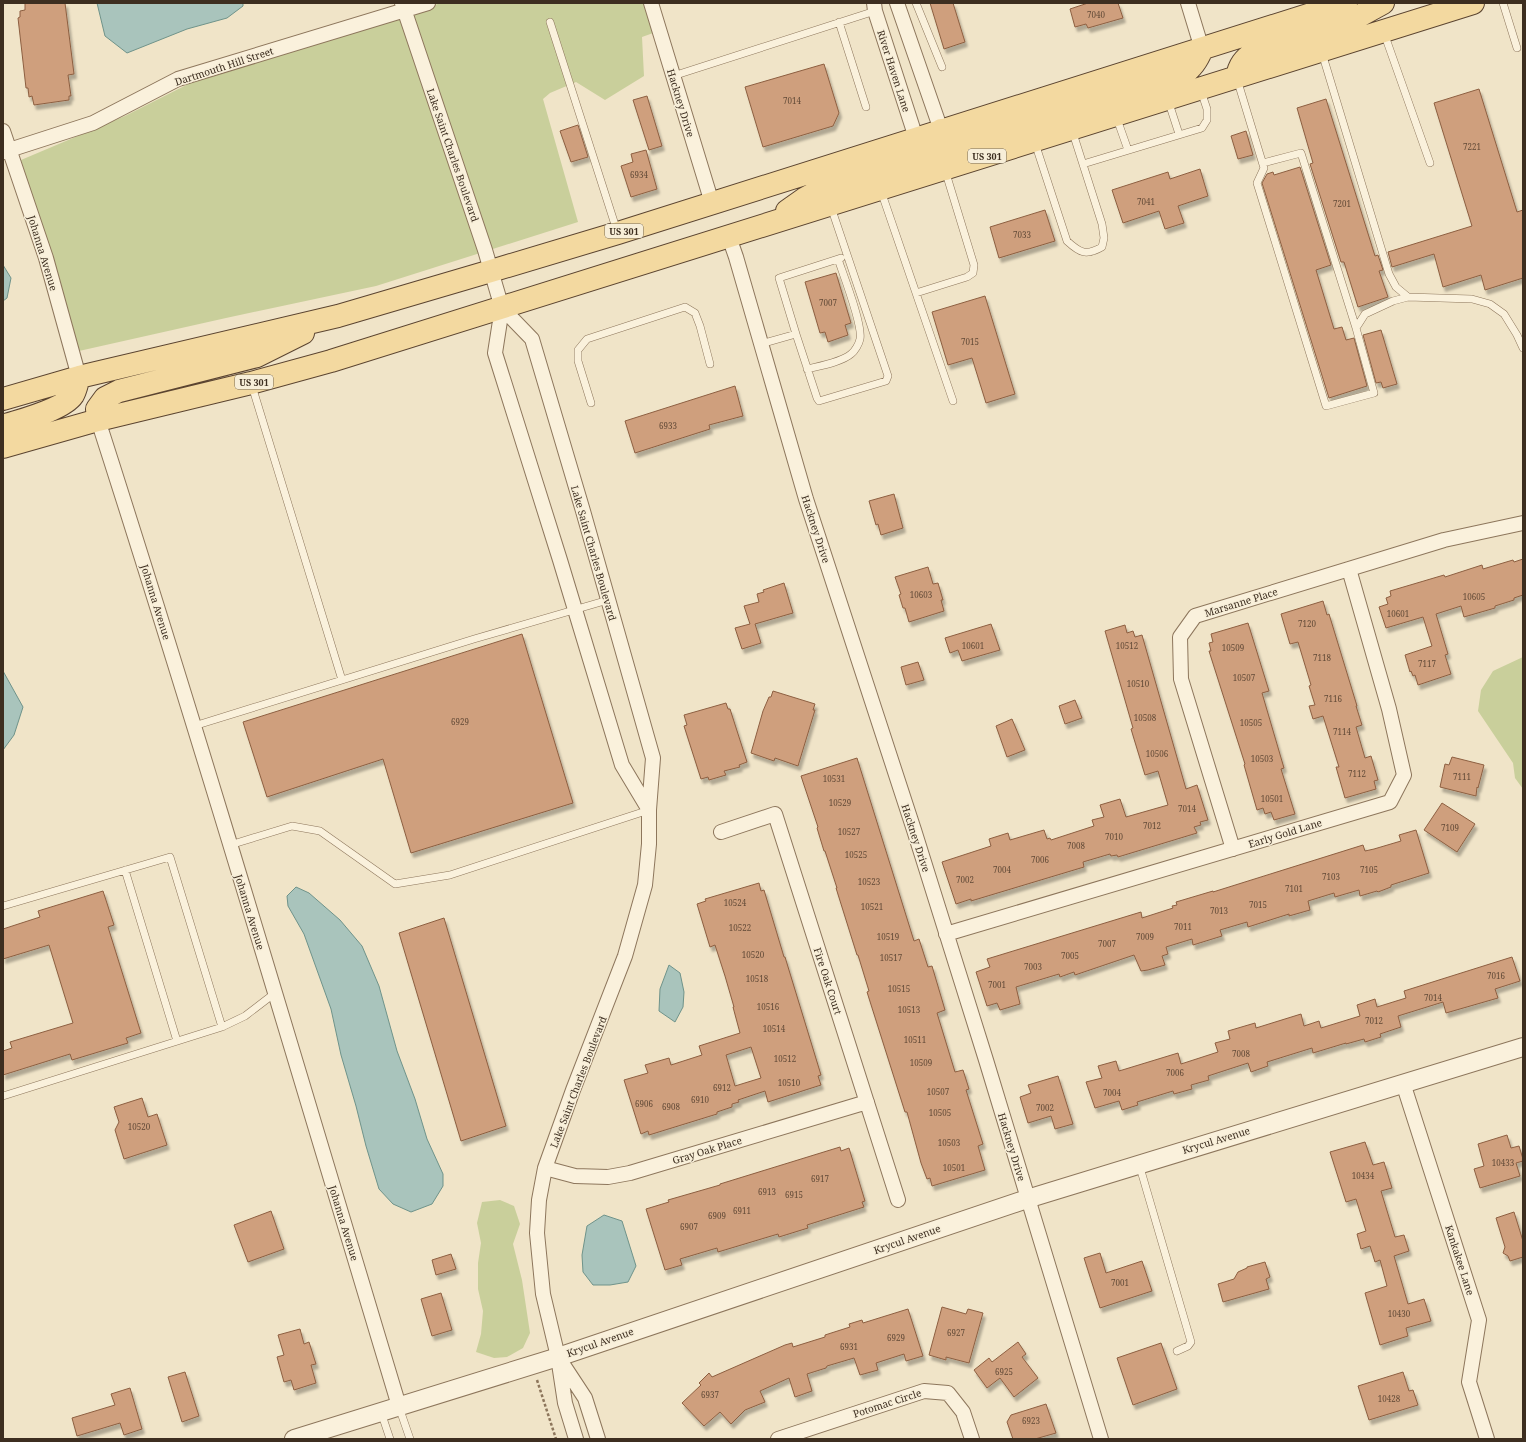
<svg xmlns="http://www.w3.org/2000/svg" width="1526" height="1442" font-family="'Noto Serif',serif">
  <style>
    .green { fill: #c9cf9b }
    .water { fill: #a9c4bc; stroke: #6f938a }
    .building { fill: #cf9f7d; stroke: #8d5f41; fill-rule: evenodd; filter: url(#shadow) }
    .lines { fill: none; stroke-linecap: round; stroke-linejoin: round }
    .service-casing { stroke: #8d765c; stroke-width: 8 }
    .minor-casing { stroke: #8d765c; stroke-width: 16 }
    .tertiary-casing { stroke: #8d765c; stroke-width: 20 }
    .primary-casing { stroke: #5b4430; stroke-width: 24 }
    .path { stroke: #8d765c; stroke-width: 2.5; stroke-dasharray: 3 2; stroke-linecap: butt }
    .service { stroke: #faf1dc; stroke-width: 7 }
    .minor { stroke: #faf1dc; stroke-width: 14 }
    .tertiary { stroke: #faf1dc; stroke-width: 18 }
    .primary { stroke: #f3d9a0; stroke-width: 22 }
    .labels { text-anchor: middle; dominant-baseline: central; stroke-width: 3; stroke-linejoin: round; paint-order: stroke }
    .number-label { font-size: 8px; fill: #624a37 }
    .shield { fill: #f7eed8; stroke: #756857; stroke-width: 1 }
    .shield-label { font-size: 9px; font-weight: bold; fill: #3d2e20 }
    .street-label { font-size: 10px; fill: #3d2e20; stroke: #f7eed8 }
  </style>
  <defs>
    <filter id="shadow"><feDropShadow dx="2.5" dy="4.5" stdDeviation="1" flood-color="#0004"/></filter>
  </defs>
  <rect width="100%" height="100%" fill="#f0e4c8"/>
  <path class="green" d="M441,3H647L656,32L642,37L644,76L605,100L576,82L550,93L543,99L578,222L376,286L226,318L79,351L21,160L125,116L212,72Z
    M1523,657V789L1515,778L1513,763L1478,711L1481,690L1493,671Z
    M500,1200L514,1206L520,1224L513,1244L522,1280L530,1333L523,1348L507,1357L494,1358L476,1352L481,1334L483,1311L478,1289V1263L481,1243L477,1223L482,1202Z"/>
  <path class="water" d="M97,3H243V6L227,18L187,29L127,53L105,36Z
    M3,265L11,278L7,298L3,301Z
    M3,671L23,707L14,735L3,750Z
    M296,887L309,893L340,920L362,946L379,986L397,1051L415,1099L427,1139L443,1174V1186L432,1204L411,1212L393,1204L379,1189L366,1146L356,1106L341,1055L331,1009L304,934L288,906L287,896Z
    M669,965L680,973L684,992L683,1007L675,1022L659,1011L660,989Z
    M604,1215L622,1221L636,1266L628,1282L610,1285H593L583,1272L582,1255L587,1226Z"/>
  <path class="building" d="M25,3H65L74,74L68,75L71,96H69V100L34,105L32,96L29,97L28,88H26L18,18L20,17V11L25,10Z
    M930,3H953L965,42L944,49Z
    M1088,3H1118L1123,18L1088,28L1086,24L1075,27L1070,9Z
    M824,64L839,113L833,126L763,147L745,87Z
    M1479,89L1517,212L1523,210V278L1485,290L1481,275L1443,287L1434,254L1392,267L1388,252L1472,226L1434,103Z
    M647,96L662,146L649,150L633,100Z
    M1326,99L1375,256L1378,255L1383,270L1379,271L1388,297L1358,307L1344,262H1341L1310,164L1313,163L1297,108Z
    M578,125L588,157L571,162L560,131Z
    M1246,131L1253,155L1238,159L1231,136Z
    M646,150L657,189L631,197L621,166L633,162L631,154Z
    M1300,167L1331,265L1316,270L1334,329L1342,327L1346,340L1354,338L1367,386L1329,398L1262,183L1267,174L1273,172L1274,175Z
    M1200,169L1208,196L1178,206L1184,223L1165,229L1159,211L1123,223L1112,190L1168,172L1170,179Z
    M1045,210L1055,241L999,258L990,227Z
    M836,273L851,323L845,325L848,335L828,342L825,332L820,333L805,282Z
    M985,296L1015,394L986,403L972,358L948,365L932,312Z
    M1381,330L1397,384L1383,388L1381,382L1376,383L1363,335Z
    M735,386L743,416L709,425L710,429L635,453L625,421Z
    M894,494L903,528L881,535L878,524L876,525L869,501Z
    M1523,559V595L1514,598V600L1495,606V608L1464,617L1461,606L1436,614L1448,654L1445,655L1451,674L1418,685L1415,675L1413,676L1411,671L1410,672L1405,655L1432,646L1423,617L1386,628L1379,607L1388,604L1386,598L1391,596L1390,591L1444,575L1445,577L1482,565L1483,569L1513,560L1514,562Z
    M928,567L933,584L938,583L943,600H941L944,611L909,622L905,608H903L899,595L901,594L895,577Z
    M784,583L793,613L755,624L761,643L742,649L735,628L750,624L744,606L759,602L757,594L764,592L763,590Z
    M1323,601L1327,615L1329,614L1357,706H1356L1362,725L1356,727L1365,758L1371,756L1378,780L1374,781L1376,789L1345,798L1336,767H1339L1323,716L1313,719L1309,706L1315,705L1309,686L1311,685L1298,642L1290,644L1281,614Z
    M1248,623L1269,691L1262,693L1284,768L1281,769L1295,814L1274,820L1271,812L1265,814L1263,808L1257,810L1244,765L1245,764L1209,651H1211L1209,643L1213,642L1211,634Z
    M991,624L1000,650L962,661L958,650L950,653L945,638Z
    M1125,625L1127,633L1133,631L1135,637L1142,635L1186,789L1197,785L1208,820L1200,822L1201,825L1194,827L1197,833L1118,857L1117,855L1111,856L1110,854L1083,862L1084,867L971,901V899L956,904L942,862L991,846L989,839L1008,833L1010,840L1044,830L1047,839L1050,838L1051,840L1094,826L1092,820L1104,817L1100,805L1120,799L1126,817L1168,805L1158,771L1145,775L1131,729L1133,728L1105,631Z
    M522,634L573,803L411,853L383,759L267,797L243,722Z
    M918,662L924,680L906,685L901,667Z
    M773,691L815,704L813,710H815L798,766L775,758L774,761L751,753L763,711L769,697H771Z
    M1075,700L1082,718L1065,724L1059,706Z
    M726,703L728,709H730L747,762L739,765L740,767L724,771L726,775L709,780L708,777L701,779L684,726L687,725L684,715Z
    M1012,719L1025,750L1007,757L996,726Z
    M1452,757L1484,765L1478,788L1477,787L1476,796L1440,787L1445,764L1449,765Z
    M857,758L914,941L919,939L928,967L932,966L945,1010L937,1013L955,1072L963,1070L969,1089L966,1090L983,1144L978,1146L985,1170L932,1186L930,1178L927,1179L921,1163L907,1112H905L867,992L869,991L858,955H857L836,888H837L825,851H824L817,828L818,827L801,776Z
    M1442,803L1475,824L1457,852L1424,830Z
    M1416,830L1429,873L1391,885V887L1378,892L1377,891L1360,896L1359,890L1335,897L1334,893L1308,901L1310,910L1289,916V914L1248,927L1247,922L1220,930L1222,936L1193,945L1192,939L1166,947L1168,954L1162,956L1165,965L1148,970L1141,971L1134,955L1075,975L1074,972L1060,977L1059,974L1016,987L1020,1004L1000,1010L997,1003L987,1006L976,972L990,967L987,959L1141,912L1142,918L1173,908L1172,906L1177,905L1176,902L1213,891V892L1363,845L1365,851L1374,849L1401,841L1399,835Z
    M759,883L761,891L764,890L784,957H785L821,1075L818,1076L821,1085L768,1102L765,1091L738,1100L739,1102L732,1104V1107L717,1112V1114L649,1135L648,1131L641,1134L624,1080L648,1073L645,1065L669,1058L671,1065L702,1055L699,1046L740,1033L733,1007H734L725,976L715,945L710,947L697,904L706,901L705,899ZM751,1047L761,1078L735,1086L726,1055Z
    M103,891L114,925L108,927L141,1033L126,1038L128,1043L72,1060L70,1054L3,1075V1051L12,1048L10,1042L73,1023L49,945L3,959V929L40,917L38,911Z
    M444,918L506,1126L461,1141L399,933Z
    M1512,957L1520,981L1495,989L1498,998L1446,1013L1443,1002L1398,1016L1401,1027L1380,1034L1381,1037L1365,1042L1364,1039L1346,1044V1043L1313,1053L1312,1048L1267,1062L1268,1066L1251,1072L1248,1063L1208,1076L1209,1080L1191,1085L1192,1089L1174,1094L1173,1091L1137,1102L1138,1105L1122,1110L1119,1101L1095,1108L1086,1082L1102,1078L1098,1066L1116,1061L1119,1071L1178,1053L1181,1064L1218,1052L1215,1043L1230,1039L1228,1031L1255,1023L1256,1028L1301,1014L1304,1026L1319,1021L1321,1028L1360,1016L1357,1005L1375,999L1377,1007L1406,998L1404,991Z
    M1058,1076L1073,1124L1055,1129L1051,1116L1028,1123L1020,1097L1031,1093L1028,1085Z
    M142,1098L148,1117L157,1114L167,1145L124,1159L115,1130L119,1122L114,1107Z
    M1507,1135L1511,1148L1519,1146L1523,1159V1161L1516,1163L1520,1176L1480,1188L1474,1169L1484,1166L1478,1144Z
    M1365,1142L1373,1165L1384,1162L1392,1188L1381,1191L1395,1237L1404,1235L1409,1251L1394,1256L1408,1304L1424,1299L1431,1321L1406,1328L1408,1336L1380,1345L1365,1293L1387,1286L1380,1260L1375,1262L1370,1246L1361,1249L1357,1234L1366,1231L1356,1199L1346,1202L1330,1152Z
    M840,1147L841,1151L849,1148L865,1201L862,1202L864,1207L807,1225L808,1228L779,1237L778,1234L718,1252L717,1248L680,1259L682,1265L665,1270L646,1209L669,1202L668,1200L720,1185V1184Z
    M271,1211L284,1249L248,1262L234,1225Z
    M1514,1212L1523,1241V1257L1510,1261L1508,1256L1503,1253L1505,1247L1496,1218Z
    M1100,1253L1106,1273L1142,1261L1152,1291L1100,1308L1084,1258Z
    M451,1254L456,1269L436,1275L432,1260Z
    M1265,1262L1270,1277L1266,1279L1269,1289L1223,1302L1218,1284L1234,1279L1238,1272L1247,1268V1267Z
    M441,1293L452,1330L432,1336L421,1299Z
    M942,1307L966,1314L968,1309L983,1313L969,1363L946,1357V1360L929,1355Z
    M908,1309L923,1356L906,1361L904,1354L876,1363L878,1370L860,1375L854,1358L827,1366L826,1368L807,1374L812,1391L795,1397L789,1378L760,1391L765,1402L745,1410L731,1424L720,1412L704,1426L682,1403L701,1385L699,1383L709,1373L712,1377L785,1345L792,1343L793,1347L825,1337V1335L850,1327L849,1324L862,1320L863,1323Z
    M300,1329L304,1344L309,1342L316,1364L311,1365L316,1383L294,1390L291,1380L284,1382L277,1357L284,1355L278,1335Z
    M1018,1342L1026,1354L1022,1357L1038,1378L1014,1397L1000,1378L987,1388L974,1370L989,1358L992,1362Z
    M1161,1343L1177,1389L1133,1405L1117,1358Z
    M185,1372L199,1416L182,1422L168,1377Z
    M1403,1372L1409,1391L1413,1390L1418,1405L1369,1420L1358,1386Z
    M130,1388L142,1429L124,1435L120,1423L77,1436L72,1418L115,1405L111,1394Z
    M1046,1404L1056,1433L1035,1439H1013L1007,1422L1011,1415Z"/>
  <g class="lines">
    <g class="service-casing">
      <path id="service" d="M916,3L942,67
        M1503,3L1517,48
        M550,22L617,231
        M839,22L866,107
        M1384,33L1430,163
        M1322,53L1389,274L1396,287L1408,297L1472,299L1490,304L1504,314L1517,335L1523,348
        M673,76L875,11
        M1237,79L1264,168L1257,183L1326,406L1374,393L1356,328L1365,314L1393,301L1408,297
        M1168,100L1179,134
        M1116,116L1128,150
        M1035,143L1067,241C1080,253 1086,256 1102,247L1104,238L1102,224L1072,130
        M1263,163L1301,153L1356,328
        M1083,164L1202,128L1207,120V109L1201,91
        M881,191L953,401
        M916,293L967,277L973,273L974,265L945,170
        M796,334L779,278L841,258
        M761,344L796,334L817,398L819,401L886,381L888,376L831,207
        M807,369C819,366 842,362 851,354C855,351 859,344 860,339C863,325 843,274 838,259
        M252,386L342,680
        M591,403L578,361V350L587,339L685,307L695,313L700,326L710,364
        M194,726L474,639L608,600
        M230,845L292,826L320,831L395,884L450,875L649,810
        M125,870L177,1041
        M3,906L170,857L222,1027
        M3,1096L222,1027L245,1016L275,993
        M1139,1164L1191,1342L1188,1346L1177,1351
        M399,1407L410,1439
        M381,1412L390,1439"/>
    </g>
    <g class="minor-casing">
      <path id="minor" d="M402,3L485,250L502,308L495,353L560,560L622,765L649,810
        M651,3L712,203
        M874,3L875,11L916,138
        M897,3L941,130
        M1188,3L1202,49
        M3,131L46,258L79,377
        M3,152L93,123L178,79L428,3
        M729,237L736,257L806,499L914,830L986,1060L1101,1439
        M502,308L532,339L583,511L653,758L649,810V844L645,885L625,956L573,1090L545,1168L539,1200L537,1233L543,1294L558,1357L565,1403L576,1439
        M98,420C203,747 300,1077 399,1406
        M721,832L775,814L898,1200
        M1233,849L1181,679L1180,637L1195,616L1444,540L1523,523
        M946,934L1390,802L1404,775L1389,709L1349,569
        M1403,1083L1479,1320L1469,1382L1487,1439
        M545,1168L575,1176L608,1177L630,1173L867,1102
        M560,1360L585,1398L598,1439
        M778,1439L924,1391L948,1393L963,1412L972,1439"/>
    </g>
    <g class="tertiary-casing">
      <path id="tertiary" d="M294,1439L558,1357L1027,1199L1523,1047"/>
    </g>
    <g class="primary-casing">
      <path id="primary" d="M1237,77C1239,65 1244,59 1254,52L1341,26L1383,3
        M1022,136L1058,114L1182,75C1192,68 1197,61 1202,49
        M945,169L944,156L950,149L1025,124L1035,117
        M787,211L804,199L824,188L920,157C933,149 938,146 941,130
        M3,399L79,377L338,316L491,271L618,233L1346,3
        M98,420L97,409L105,398L119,391L257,356L303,333
        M3,426C21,420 63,410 73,395C76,390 77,383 79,377
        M3,447L98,420L251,383L331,361L1473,3"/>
    </g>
    <path class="path" d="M537,1380L556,1439"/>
    <use href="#service" class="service"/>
    <use href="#minor" class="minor"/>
    <use href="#tertiary" class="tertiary"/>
    <use href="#primary" class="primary"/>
  </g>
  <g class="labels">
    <g class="number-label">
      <text x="1096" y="14">7040</text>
      <text x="792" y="100">7014</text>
      <text x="1472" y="146">7221</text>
      <text x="639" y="174">6934</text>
      <text x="1146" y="201">7041</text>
      <text x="1342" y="203">7201</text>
      <text x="1022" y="234">7033</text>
      <text x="828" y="302">7007</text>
      <text x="970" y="341">7015</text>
      <text x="668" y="425">6933</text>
      <text x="921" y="594">10603</text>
      <text x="1474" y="596">10605</text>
      <text x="1398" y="613">10601</text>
      <text x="1307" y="623">7120</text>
      <text x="973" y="645">10601</text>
      <text x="1127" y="645">10512</text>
      <text x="1233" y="647">10509</text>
      <text x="1322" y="657">7118</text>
      <text x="1427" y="663">7117</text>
      <text x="1244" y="677">10507</text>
      <text x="1138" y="683">10510</text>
      <text x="1333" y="698">7116</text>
      <text x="1145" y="717">10508</text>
      <text x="460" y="721">6929</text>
      <text x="1251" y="722">10505</text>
      <text x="1342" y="731">7114</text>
      <text x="1157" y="753">10506</text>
      <text x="1262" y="758">10503</text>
      <text x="1357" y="773">7112</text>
      <text x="1462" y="776">7111</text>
      <text x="834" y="778">10531</text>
      <text x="1272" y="798">10501</text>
      <text x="840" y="802">10529</text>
      <text x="1187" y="808">7014</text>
      <text x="1152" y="825">7012</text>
      <text x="1450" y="827">7109</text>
      <text x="849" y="831">10527</text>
      <text x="1114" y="836">7010</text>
      <text x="1076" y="845">7008</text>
      <text x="856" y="854">10525</text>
      <text x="1040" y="859">7006</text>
      <text x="1002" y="869">7004</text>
      <text x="1369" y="869">7105</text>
      <text x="1331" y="876">7103</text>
      <text x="965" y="879">7002</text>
      <text x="869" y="881">10523</text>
      <text x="1294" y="888">7101</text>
      <text x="735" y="902">10524</text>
      <text x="1258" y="904">7015</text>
      <text x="872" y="906">10521</text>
      <text x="1219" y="910">7013</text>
      <text x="1183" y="926">7011</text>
      <text x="740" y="927">10522</text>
      <text x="888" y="936">10519</text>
      <text x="1145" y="936">7009</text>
      <text x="1107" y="943">7007</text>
      <text x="753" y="954">10520</text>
      <text x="1070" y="955">7005</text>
      <text x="891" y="957">10517</text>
      <text x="1033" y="966">7003</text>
      <text x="1496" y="975">7016</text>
      <text x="757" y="978">10518</text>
      <text x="997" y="984">7001</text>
      <text x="899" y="988">10515</text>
      <text x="1433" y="997">7014</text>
      <text x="768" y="1006">10516</text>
      <text x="909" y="1009">10513</text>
      <text x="1374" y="1020">7012</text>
      <text x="774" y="1028">10514</text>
      <text x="915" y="1039">10511</text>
      <text x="1241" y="1053">7008</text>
      <text x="785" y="1058">10512</text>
      <text x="921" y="1062">10509</text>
      <text x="1175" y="1072">7006</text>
      <text x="789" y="1082">10510</text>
      <text x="722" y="1087">6912</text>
      <text x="938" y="1091">10507</text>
      <text x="1112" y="1092">7004</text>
      <text x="700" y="1099">6910</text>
      <text x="644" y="1103">6906</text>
      <text x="671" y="1106">6908</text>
      <text x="1045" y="1107">7002</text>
      <text x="940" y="1112">10505</text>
      <text x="139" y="1126">10520</text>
      <text x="949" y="1142">10503</text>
      <text x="1503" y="1162">10433</text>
      <text x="954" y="1167">10501</text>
      <text x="1363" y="1175">10434</text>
      <text x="820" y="1178">6917</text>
      <text x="767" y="1191">6913</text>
      <text x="794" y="1194">6915</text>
      <text x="742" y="1210">6911</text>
      <text x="717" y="1215">6909</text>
      <text x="689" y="1226">6907</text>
      <text x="1120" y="1282">7001</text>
      <text x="1399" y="1313">10430</text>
      <text x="956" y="1332">6927</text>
      <text x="896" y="1337">6929</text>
      <text x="849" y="1346">6931</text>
      <text x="1004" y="1371">6925</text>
      <text x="710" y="1394">6937</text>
      <text x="1389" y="1398">10428</text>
      <text x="1031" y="1420">6923</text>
    </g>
    <g class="shield">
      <rect x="968" y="149" width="38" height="14" rx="3"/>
      <rect x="605" y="224" width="38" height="14" rx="3"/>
      <rect x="235" y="375" width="38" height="14" rx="3"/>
    </g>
    <g class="shield-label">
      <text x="987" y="156">US 301</text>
      <text x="624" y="231">US 301</text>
      <text x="254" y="382">US 301</text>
    </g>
    <g class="street-label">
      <text transform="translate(224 66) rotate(-18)">Dartmouth Hill Street</text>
      <text transform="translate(894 71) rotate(72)">River Haven Lane</text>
      <text transform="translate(681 103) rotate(73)">Hackney Drive</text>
      <text transform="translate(453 155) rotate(71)">Lake Saint Charles Boulevard</text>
      <text transform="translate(43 253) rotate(73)">Johanna Avenue</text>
      <text transform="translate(816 529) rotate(72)">Hackney Drive</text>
      <text transform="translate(594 553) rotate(74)">Lake Saint Charles Boulevard</text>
      <text transform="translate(156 602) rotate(73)">Johanna Avenue</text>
      <text transform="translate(1241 602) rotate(-17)">Marsanne Place</text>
      <text transform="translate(1285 833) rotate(-17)">Early Gold Lane</text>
      <text transform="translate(916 838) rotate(72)">Hackney Drive</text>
      <text transform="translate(250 912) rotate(73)">Johanna Avenue</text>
      <text transform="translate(828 981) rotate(72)">Fire Oak Court</text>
      <text transform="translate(578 1082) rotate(-69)">Lake Saint Charles Boulevard</text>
      <text transform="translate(1216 1140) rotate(-17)">Krycul Avenue</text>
      <text transform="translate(1012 1147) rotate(73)">Hackney Drive</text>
      <text transform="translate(707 1150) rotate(-17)">Gray Oak Place</text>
      <text transform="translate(344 1223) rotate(73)">Johanna Avenue</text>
      <text transform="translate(907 1239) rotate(-19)">Krycul Avenue</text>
      <text transform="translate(1460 1260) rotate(72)">Kankakee Lane</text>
      <text transform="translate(600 1342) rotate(-19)">Krycul Avenue</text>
      <text transform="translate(887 1403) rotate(-18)">Potomac Circle</text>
    </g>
  </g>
  <rect width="1526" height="1442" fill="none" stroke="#3d2e20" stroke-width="8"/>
</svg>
